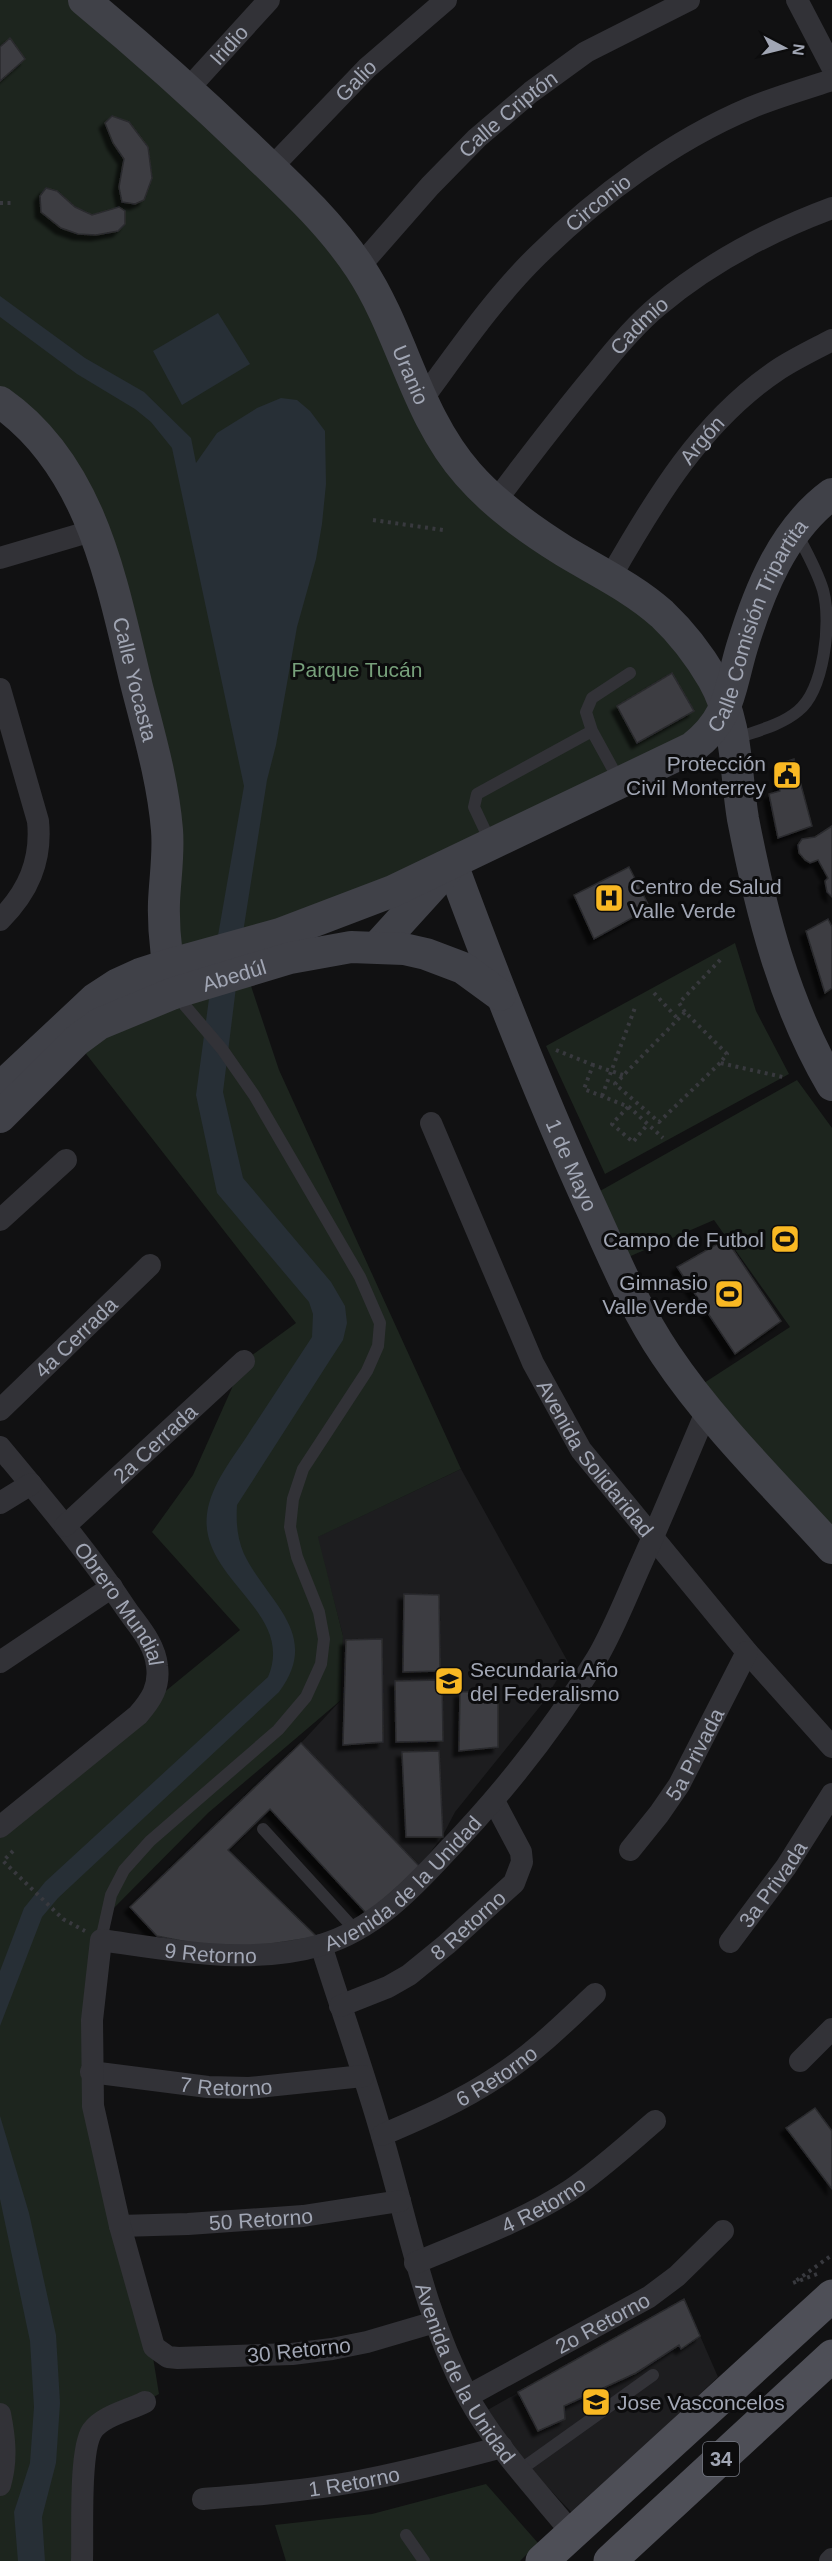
<svg xmlns="http://www.w3.org/2000/svg" width="832" height="2561" font-family="Helvetica,sans-serif">
  <style>
    .built { fill: #1d1d1f }
    .green { fill: #1d251e }
    .water { fill: #272f36 }
    .building { fill: #3d3e42; stroke: #2b2b2e; stroke-width: 1.5; filter: url(#shadow) }
    .lines { fill: none; stroke-linecap: round; stroke-linejoin: round }
    .path { stroke: #38393e; stroke-width: 4; stroke-dasharray: 3 4.5; stroke-linecap: butt }
    .lane { stroke: #323237; stroke-width: 12 }
    .street { stroke: #323237; stroke-width: 22 }
    .secondary { stroke: #404148; stroke-width: 32 }
    .primary { stroke: #4e4f57; stroke-width: 33 }
    .labels { text-anchor: middle; dominant-baseline: central; stroke-width: 6; stroke-linejoin: round; paint-order: stroke }
    .shield { fill: #0c0c0d; stroke: #747882; stroke-width: 1.5 }
    .shield-label { font-size: 20px; font-weight: bold; fill: #a1a6b4 }
    .street-label { font-size: 21px; fill: #a1a6b4; stroke: #0c0c0d }
    .park-label { font-size: 21px; fill: #77a07b; stroke: #0c0c0d }
    .poi-label { font-size: 21px; fill: #a1a6b4; stroke: #0c0c0d; text-anchor: end }
  </style>
  <defs>
    <filter id="shadow"><feDropShadow dx="-5.5" dy="5.5" stdDeviation="1.5" flood-color="#0009"/></filter>
  </defs>
  <rect width="100%" height="100%" fill="#111112"/>
  <path class="built" d="M461,1469L568,1662L542,1704L455,1812L442,1837L420,1866L301,1743L341,1700L343,1636L317,1537Z
    M684,2299L718,2377L573,2514L520,2458L484,2412Z"/>
  <path class="green" d="M0,0H84L313,210L442,441L610,578L719,690L709,721L452,864L185,950L165,939L166,867L95,530L0,402Z
    M735,943L756,1011L789,1074L605,1174L546,1046Z
    M246,971L279,1070L461,1469L318,1537L343,1636L341,1700L208,1813L105,1917L91,2072L150,2339L159,2394L92,2431L82,2561H0V1827L240,1630L152,1532L193,1475L244,1361L296,1323L76,1041Z
    M797,1080L832,1128V1538L704,1383L790,1327L714,1220L626,1258L600,1191Z
    M486,2484L538,2543L520,2561H286L275,2525L372,2514Z"/>
  <path class="water" d="M0,296L85,358L144,392L191,438L196,463L217,433L257,408L281,398L297,400L310,411L325,431L326,484L322,524L316,559L297,627L276,745L267,780L242,939L223,1092L243,1178L331,1282L345,1306L347,1323L343,1340L330,1360L237,1505C236,1522 237,1538 244,1554C268,1603 322,1634 279,1692L58,1898L42,1917L0,2026V1971L24,1908L45,1882L268,1677C296,1611 199,1580 207,1514C211,1484 233,1458 249,1433C270,1401 291,1369 312,1337L313,1314L309,1302L217,1193L196,1095L216,947L244,786L172,448L151,422L135,409L77,374L0,317Z
    M218,313L250,364L182,405L153,351Z
    M0,2116L29,2213L56,2335L60,2403L56,2463L42,2517L45,2561H18L14,2512L30,2463L34,2407L30,2341L0,2199Z"/>
  <path class="building" d="M10,38L25,59L0,81V47Z
    M112,116L129,122L148,147L152,178L144,200L135,204L122,202L119,187L124,159L113,143L105,123Z
    M46,188L57,191L75,207L92,215L119,207L125,211V224L118,231L96,235L78,234L61,228L41,212L40,196Z
    M672,673L694,711L637,743L617,706Z
    M794,759L812,826L778,838L769,794L780,791L776,765Z
    M832,826V897L827,892L825,881L828,878L818,860L810,863L805,860L799,853L798,845L802,839L815,837Z
    M629,867L650,908L594,939L574,895Z
    M828,919L832,927V988L825,993L806,931Z
    M726,1239L781,1321L735,1354L677,1267Z
    M404,1594L439,1595L440,1671L403,1672Z
    M382,1639L383,1742L343,1745L346,1640Z
    M442,1680L443,1741L396,1742L395,1681Z
    M498,1691V1747L459,1751L460,1692Z
    M301,1743L420,1867L367,1914L270,1809L228,1850L317,1937L258,1946L202,1945L157,1936L130,1907Z
    M439,1751L443,1837H406L402,1752Z
    M815,2108L832,2131V2189L786,2128Z
    M684,2299L700,2336L681,2349L679,2345L636,2373L564,2406L565,2419L538,2431L518,2392Z"/>
  <g class="lines">
    <path class="path" d="M0,203H11
      M373,520L443,530
      M654,993L678,1019
      M685,1012L679,1003L721,959
      M556,1050L593,1065
      M720,1063L659,1122L615,1084L685,1012L727,1054L720,1063L783,1077
      M623,1075L593,1065L584,1089L629,1107L663,1138
      M602,1096L636,1005
      M628,1107L612,1124L633,1142L648,1124
      M13,1851L3,1861L63,1919L85,1931
      M817,2274L793,2283L832,2255"/>
    <path class="lane" d="M735,739C755,731 780,726 798,711C824,690 832,622 823,590C817,570 806,551 796,532
      M620,782L592,731L586,712L592,698L630,673
      M491,843L474,807L477,794L592,731
      M263,1829L356,1931
      M101,1940L111,1895L124,1870L150,1841L278,1730L306,1697L321,1664L324,1639L319,1612L297,1557L290,1527L293,1499L303,1469L367,1371L378,1346L380,1323L360,1277L254,1095L222,1049L175,994
      M520,2470L653,2375
      M406,2535L424,2561"/>
    <g class="street">
      <path d="M797,0L832,67"/>
      <path id="s1" d="M188,89L269,0"/>
      <path id="s2" d="M271,168L367,68L446,0"/>
      <path id="s3" d="M359,267L430,186L477,138L531,92L586,52L689,0"/>
      <path id="s4" d="M421,401C458,351 493,299 538,255C598,196 672,141 750,108C776,97 805,89 832,80"/>
      <path id="s5" d="M495,502C528,458 561,415 596,373C615,349 635,325 658,306C709,263 770,231 832,208"/>
      <path d="M0,558L95,530"/>
      <path id="s6" d="M610,578C655,499 702,420 779,369C796,358 815,349 832,340"/>
      <path d="M0,689L38,821C42,861 28,892 0,920"/>
      <path id="s7" d="M431,1123L533,1363L581,1450L747,1652L832,1747"/>
      <path d="M0,1220L66,1160"/>
      <path id="s8" d="M0,1410L150,1265"/>
      <path id="s9" d="M0,1447C44,1500 89,1553 127,1610C139,1627 155,1644 157,1666C160,1687 151,1700 138,1715L0,1827"/>
      <path d="M0,1503L31,1484"/>
      <path id="s10" d="M65,1526L244,1361"/>
      <path d="M0,1662L112,1587"/>
      <path id="s11" d="M630,1850L659,1814L679,1785L747,1652"/>
      <path id="s12" d="M730,1942L786,1867L832,1794"/>
      <path id="s13" d="M321,1945C341,2009 364,2072 382,2136C408,2224 424,2314 467,2395C494,2445 536,2489 572,2533"/>
      <path id="s14" d="M340,2006L388,1987L409,1975L447,1944L514,1883L522,1862L521,1852L494,1801"/>
      <path d="M800,2061L832,2029"/>
      <path id="s15" d="M91,2072L208,2087L249,2088L363,2076"/>
      <path id="s16" d="M382,2135C422,2118 461,2101 497,2077C533,2054 564,2023 595,1994"/>
      <path id="s17" d="M120,2226L188,2224L303,2216L400,2201"/>
      <path id="s18" d="M415,2263C467,2241 521,2222 569,2191C600,2170 627,2145 655,2121"/>
      <path id="s19" d="M435,2322L367,2342L332,2349L292,2354L178,2358L168,2357L154,2347L120,2226L93,2106L92,2020L101,1940C173,1950 250,1966 321,1945C373,1930 412,1889 447,1851C503,1793 555,1727 597,1658C614,1629 627,1595 641,1564C664,1513 685,1461 707,1410"/>
      <path id="s20" d="M468,2396L649,2297L677,2276L723,2231"/>
      <path d="M0,2414C5,2439 7,2461 0,2485"/>
      <path id="s21" d="M203,2499C253,2495 304,2491 354,2482C404,2473 453,2460 502,2447"/>
      <path d="M82,2561C83,2533 79,2451 92,2431C102,2416 130,2410 145,2402"/>
      <path d="M830,2561L832,2559"/>
    </g>
    <g class="secondary">
      <path id="s22" d="M84,0C142,48 199,99 253,151C291,187 331,224 360,268C403,333 415,414 468,474C495,505 529,529 564,551C597,571 633,588 662,614C682,633 699,655 713,679C738,723 735,771 743,819C761,912 784,1003 832,1085"/>
      <path id="s23" d="M0,402C93,467 112,585 137,687C149,734 163,781 167,830C169,854 165,878 164,902C163,933 167,963 174,993"/>
      <path id="s24" d="M452,864C494,978 538,1090 588,1201C612,1253 634,1308 666,1355C713,1425 776,1486 832,1548"/>
      <path d="M377,947L446,871"/>
      <path id="s25" d="M0,1088L95,999L118,984L140,974L168,965L280,934L393,891L692,748C731,718 729,690 742,647C759,591 783,530 832,494"/>
      <path id="s26" d="M0,1117L76,1041L99,1024L174,993L290,958L351,947L404,949L426,954L463,968L500,995"/>
    </g>
    <path class="primary" d="M542,2561L832,2296
      M610,2561L832,2356"/>
  </g>
  <defs>
    <g id="civic-square" transform="scale(1.5)"><rect x="-9" y="-9" width="18" height="18" rx="4" fill="#f9b823" stroke="#0c0c0d"/><path d="M-.6-6.5H3V-4.5H.6V-3L4-1V1h2V6H-6V1h2V-1L-.6-3ZM-1.2 2.5V6h2.4V2.5Z" fill="#111"/></g>
    <g id="hospital-square" transform="scale(1.5)"><rect x="-9" y="-9" width="18" height="18" rx="4" fill="#f9b823" stroke="#0c0c0d"/><path d="M-5-5h3v3.5h4V-5h3V5h-3V1.5h-4V5h-3Z" fill="#111"/></g>
    <g id="stadium-square" transform="scale(1.5)"><rect x="-9" y="-9" width="18" height="18" rx="4" fill="#f9b823" stroke="#0c0c0d"/><path d="M0-5a6.5 5 0 1 0 0 10a6.5 5 0 1 0 0-10ZM-3.5-1.8h7v3.6h-7Z" fill="#111"/></g>
    <g id="school-square" transform="scale(1.5)"><rect x="-9" y="-9" width="18" height="18" rx="4" fill="#f9b823" stroke="#0c0c0d"/><path d="M0-5L7-2L0 1L-7-2ZM-4 1L0 2.5L4 1V4Q0 6-4 4Z" fill="#111"/></g>
    <g id="university-square" transform="scale(1.5)"><rect x="-9" y="-9" width="18" height="18" rx="4" fill="#f9b823" stroke="#0c0c0d"/><path d="M0-5L7-2L0 1L-7-2ZM-4 1L0 2.5L4 1V4Q0 6-4 4Z" fill="#111"/></g>
  </defs>
  <g fill-rule="evenodd">
    <use href="#civic-square" x="787" y="775"/>
    <use href="#hospital-square" x="609" y="898"/>
    <use href="#stadium-square" x="785" y="1239"/>
    <use href="#stadium-square" x="729" y="1294"/>
    <use href="#school-square" x="449" y="1681"/>
    <use href="#university-square" x="596" y="2402"/>
  </g>
  <g class="labels">
    <rect class="shield" x="703" y="2442" width="36" height="34" rx="4.5"/>
    <g class="shield-label">
      <text x="721" y="2459">34</text>
    </g>
    <g class="street-label">
      <text stroke="none"><textPath href="#s1" startOffset="60">Iridio</textPath></text>
      <text stroke="none"><textPath href="#s2" startOffset="122">Galio</textPath></text>
      <text stroke="none"><textPath href="#s3" startOffset="214">Calle Criptón</textPath></text>
      <text stroke="none"><textPath href="#s4" startOffset="267">Circonio</textPath></text>
      <text stroke="none"><textPath href="#s5" startOffset="228">Cadmio</textPath></text>
      <text stroke="none"><textPath href="#s22" startOffset="504">Uranio</textPath></text>
      <text stroke="none"><textPath href="#s6" startOffset="166">Argón</textPath></text>
      <text stroke="none"><textPath href="#s25" startOffset="921">Calle Comisión Tripartita</textPath></text>
      <text stroke="none"><textPath href="#s23" startOffset="316">Calle Yocasta</textPath></text>
      <text stroke="none"><textPath href="#s26" startOffset="280">Abedúl</textPath></text>
      <text stroke="none"><textPath href="#s24" startOffset="324">1 de Mayo</textPath></text>
      <text stroke="none"><textPath href="#s8" startOffset="105">4a Cerrada</textPath></text>
      <text stroke="none"><textPath href="#s10" startOffset="122">2a Cerrada</textPath></text>
      <text stroke="none"><textPath href="#s7" startOffset="375">Avenida Solidaridad</textPath></text>
      <text stroke="none"><textPath href="#s9" startOffset="198">Obrero Mundial</textPath></text>
      <text stroke="none"><textPath href="#s11" startOffset="116">5a Privada</textPath></text>
      <text stroke="none"><textPath href="#s19" startOffset="1029">Avenida de la Unidad</textPath></text>
      <text stroke="none"><textPath href="#s12" startOffset="72">3a Privada</textPath></text>
      <text stroke="none"><textPath href="#s14" startOffset="153">8 Retorno</textPath></text>
      <text stroke="none"><textPath href="#s19" startOffset="814">9 Retorno</textPath></text>
      <text stroke="none"><textPath href="#s16" startOffset="129">6 Retorno</textPath></text>
      <text stroke="none"><textPath href="#s15" startOffset="136">7 Retorno</textPath></text>
      <text stroke="none"><textPath href="#s18" startOffset="141">4 Retorno</textPath></text>
      <text stroke="none"><textPath href="#s17" startOffset="141">50 Retorno</textPath></text>
      <text stroke="none"><textPath href="#s20" startOffset="153">2o Retorno</textPath></text>
      <text transform="translate(299 2350) rotate(-6)">30 Retorno</text>
      <text stroke="none"><textPath href="#s13" startOffset="453">Avenida de la Unidad</textPath></text>
      <text stroke="none"><textPath href="#s21" startOffset="152">1 Retorno</textPath></text>
    </g>
    <g class="park-label">
      <text x="357" y="669">Parque Tucán</text>
    </g>
    <g class="poi-label">
      <text x="766" y="763">Protección<tspan x="766" dy="24">Civil Monterrey</tspan></text>
      <text x="630" y="886" text-anchor="start">Centro de Salud<tspan x="630" dy="24">Valle Verde</tspan></text>
      <text x="764" y="1239">Campo de Futbol</text>
      <text x="708" y="1282">Gimnasio<tspan x="708" dy="24">Valle Verde</tspan></text>
      <text x="470" y="1669" text-anchor="start">Secundaria Año<tspan x="470" dy="24">del Federalismo</tspan></text>
      <text x="617" y="2402" text-anchor="start">Jose Vasconcelos</text>
    </g>
  </g>
  <g transform="translate(784 48) rotate(97)" stroke="#0c0c0d" stroke-width="4.5" paint-order="stroke">
  <path d="M0-4.5L10 22L0 15L-10 22Z" fill="#a1a6b4"/>
  <text y="-9" font-size="16" font-weight="bold" text-anchor="middle" fill="#a1a6b4">N</text>
  </g>
</svg>
